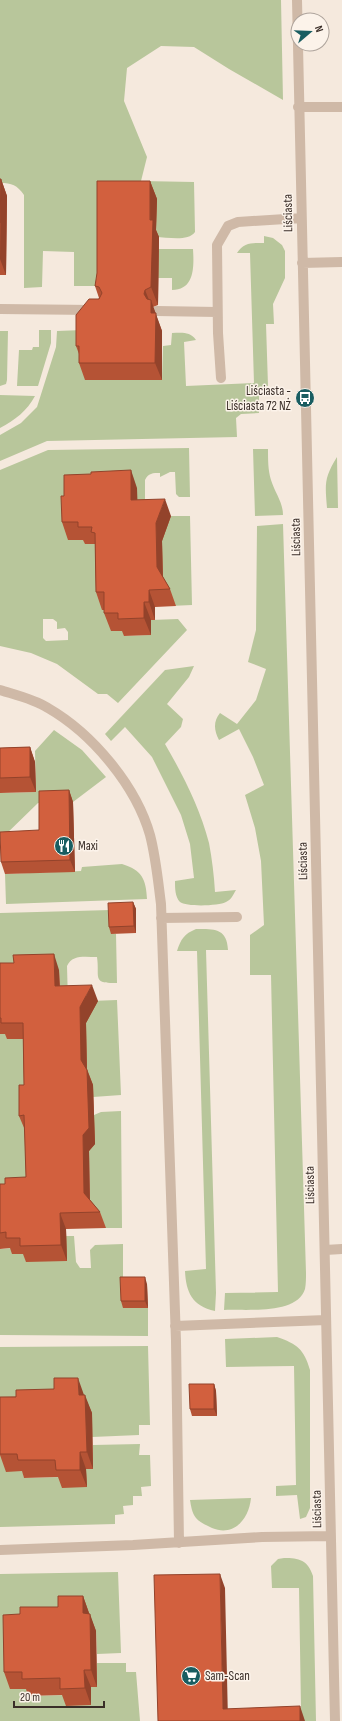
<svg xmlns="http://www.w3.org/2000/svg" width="342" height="1721" font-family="'Sofia Sans Condensed',sans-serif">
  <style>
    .green { fill: #b8c69b; fill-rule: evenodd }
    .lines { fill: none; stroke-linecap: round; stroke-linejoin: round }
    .minor { stroke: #cfb9a7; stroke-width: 10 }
    .wall { fill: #b55335 }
    .shaded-wall { fill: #93432b }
    .building { fill: #d2603e; stroke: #93432b }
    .labels { text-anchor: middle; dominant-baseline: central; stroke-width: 3; stroke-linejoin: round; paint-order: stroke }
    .street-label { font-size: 13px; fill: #3a2e28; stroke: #fcf3ea }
    .poi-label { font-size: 13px; fill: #3a2e28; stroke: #fcf3ea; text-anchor: start }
  </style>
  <rect width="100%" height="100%" fill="#f5e9dd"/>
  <path class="green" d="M0,0H281L283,100L229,69L194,47L161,46L127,68L124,101L147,157L141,181L194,182L195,232C188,242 167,237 156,237L103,286H74V252L43,251L42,287L24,288V195C17,185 12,183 0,183Z
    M264,236L273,238L282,245L285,251V278L273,304L274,324H266L268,386L259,387V413L241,414L236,418L237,437L47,441L0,461V435L21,423L37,407L56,347L57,331L83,330L162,380L163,346L171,345L172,333C181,333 190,331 196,340L184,342L186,386L254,383L250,253H237C244,242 253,243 264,243Z
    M158,249H193C194,266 195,290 172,290V278H158Z
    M39,330H51V343L38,386H17L19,350H32L33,347H39Z
    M0,331H8L7,380L6,384L0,386Z
    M0,395L35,396C27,411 15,420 0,428Z
    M189,448L190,497H179L176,494L175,472H170L160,477V473C153,473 148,473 145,480V517L84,540L98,544L110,610L124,631V636L150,635L151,620L178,619L187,630L118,703L107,694H98L57,664L31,653L0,646V470L48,450ZM43,619H53L57,622V629L65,628L68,632V640L46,641L43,638Z
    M253,449H268C268,460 268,470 271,480C275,493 283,502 283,515L255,516Z
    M337,457L338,508H327C325,484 324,478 337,457Z
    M168,516H190L192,605L170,606V595L163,590L161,533Z
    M283,524L306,1273C306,1278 306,1284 305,1289C297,1315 246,1309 224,1310L225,1293L278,1292L271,975H250V935L264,925L261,861L255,828L245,795L264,785L253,757L239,729L219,740C214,730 213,722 220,713L237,724L256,700L266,669L248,662L256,630L257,526Z
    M194,666L189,677L167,704L183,719L181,727L165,744C183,775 200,808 209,843C212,859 214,875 215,892L236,890C233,895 231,900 226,902C219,906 186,907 180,902C175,897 175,888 175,881L194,878L190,844L181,815L152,757L125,727L111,741L105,734L165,670Z
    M54,730L82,750L106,777L73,802L38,803L0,840V793L36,792L35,751Z
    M122,864C142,870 146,879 147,899L6,904L5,874L81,871L82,867Z
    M111,910V934H116L117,983C91,984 100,977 97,957C86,957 72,954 67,966L68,1002H60L59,970L0,985V913Z
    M196,929C214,929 227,928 228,950H206L216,1293L215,1311C192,1306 186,1292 185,1271L206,1269L197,951H177C181,939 184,934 196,929Z
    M117,1000L121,1095L93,1097L87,1080L83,1019L91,1001Z
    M0,1034H7V1039H34L37,1169L0,1200Z
    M121,1111L122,1228H96L90,1200L89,1160H83L94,1132V1115L101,1112Z
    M66,1236H74L76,1262L80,1268H91L90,1250L95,1245L123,1244V1308H148V1336L0,1335V1249L12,1248L25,1254L66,1261Z
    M277,1337C297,1344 304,1349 310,1370V1508L306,1517L300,1519L297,1495L276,1496V1486L296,1485L294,1366L226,1367L225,1339Z
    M148,1346L150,1425H139V1435L92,1437V1413L23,1471L24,1478L62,1477L86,1469H93V1445L140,1444L139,1455H150L151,1486L141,1487L142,1496H133V1505L123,1506L124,1514L115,1515V1524L0,1527V1347Z
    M251,1498C249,1519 234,1537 212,1528C206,1525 199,1522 196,1518C192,1513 191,1506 190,1500Z
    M284,1558C299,1558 308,1560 313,1576L316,1721H273L301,1708L299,1588H272L271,1566L278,1559Z
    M118,1572L121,1653L97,1654L96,1631L10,1689H28V1696L66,1695L91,1687H97V1663H126V1672H136L140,1721H0V1574Z"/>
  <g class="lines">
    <path class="minor" d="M297,0L335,1721
      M298,107H342
      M302,263L342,262
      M0,309L94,310
      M157,311L217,312
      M221,378L218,333L217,245L228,226L238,222L301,218
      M0,690C16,695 34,699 48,708C93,734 136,786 150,835C156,858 158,881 161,904L176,1341L179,1543
      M161,918L237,917
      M325,1250L342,1249
      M175,1326L326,1320
      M0,1550L133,1545L262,1537L331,1536"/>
  </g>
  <path class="wall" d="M0,179H1L7,196L6,275H0Z
    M150,181L157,199L156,230L159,237L158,305L153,307L162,331V380H85L79,363V354L76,346L99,298L95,286Z
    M137,488V500L171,516L162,541L163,577L170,589L176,606L155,607V620H151V635L124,636L122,631H111L104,613V610H102L96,592L95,544H85L83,540H68L62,522Z
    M30,747L35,762L36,792L0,793V748Z
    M69,790L73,802L75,872L5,874L1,862L39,830Z
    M133,902L136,909V933L111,934L109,927Z
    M0,963L59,970L60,986L98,1001L86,1023L87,1069L93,1085L95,1144L89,1151L90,1200L100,1212L106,1228L66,1229L67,1261L26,1262L23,1254H12L10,1248L0,1249V1184H5L26,1177L25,1130L19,1116L24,1085L23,1039H7L5,1034H0Z
    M147,1284L148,1308H123L121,1301Z
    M214,1384L216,1391L217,1416H192L190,1409Z
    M84,1395L92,1413L93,1469H86L87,1487L62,1488L58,1477L24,1478L22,1471L6,1472L0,1455V1397Z
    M83,1596L89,1613L96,1631L97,1687H91V1705L66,1706L62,1695L28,1696L26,1689H10L4,1672L20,1614L58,1607Z"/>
  <path class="shaded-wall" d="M1,179L7,196L6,275L0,259Z
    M150,181L157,199L156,230L159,237L158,305L151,287Z
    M145,290L151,305V300L162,331V380L155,363L151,313L144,294Z
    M131,470L137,488L138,517L131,500Z
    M165,499L171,516L162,541L163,584L157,567L156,523Z
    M149,590L155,607V620L149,602Z
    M144,602L151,620V635L144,618Z
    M30,747L35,762L36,792L30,777Z
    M69,790L73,802L75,872L70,860Z
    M133,902L136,909V933L134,926Z
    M54,954L59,970L60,1002L55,986Z
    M92,985L98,1001L86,1023L87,1076L81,1060L80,1007Z
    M87,1070L93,1085L95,1144L89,1151L90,1209L84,1193L83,1135Z
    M60,1213L66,1229L67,1261L61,1245Z
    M145,1277L147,1284L148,1308L145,1301Z
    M78,1378L84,1395L85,1412L79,1395Z
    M214,1384L216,1391L217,1416L214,1409Z
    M85,1395L92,1413L93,1469L87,1452Z
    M80,1452L86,1469L87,1487L80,1470Z
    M220,1574L225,1588L228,1721L223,1709Z
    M83,1596L89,1613V1631L83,1613Z
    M90,1614L96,1631L97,1687L91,1670Z
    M84,1670L91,1687V1705L85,1688Z
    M300,1706L305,1721H300Z"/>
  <path class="building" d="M0,179H1L0,223Z
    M97,181H150V220H153L151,287L145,290L144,294L147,299L151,300V313H156L155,363H79V346H76V315L89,299H99L102,293L99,287L95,286L97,273Z
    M131,470V500L165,499L156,523L157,567L170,589L149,590V602H144V618L118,619V613H104V592H96L95,533L91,532L92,527H78V522H62L61,496H64V475L91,474V472Z
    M30,747V777L0,778V748Z
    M69,790L70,860L1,862L0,832L39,830V791Z
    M133,902L134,926L109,927L108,903Z
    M54,954L55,986L92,985L80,1007L81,1060L87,1070L89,1128L83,1135L84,1193L100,1212L60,1213L61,1245L20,1246V1238H6V1232L0,1233V1184H5V1178L26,1177L24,1115L19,1116V1085H24L23,1023H1V1018H0V963H14L13,955Z
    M120,1277H145V1301H121Z
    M54,1378H78L79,1395H85L87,1452H80V1470H56L55,1460H18L17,1454H0V1397H16V1390L54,1389Z
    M189,1384H214V1409H190Z
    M220,1574L223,1709L300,1706V1721H158L154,1575Z
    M58,1596H83V1613L90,1614L91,1670H84L85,1688L60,1689V1678L22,1679V1672H4L3,1615L20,1614V1607H58Z"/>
  <defs>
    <g id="bus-disc" transform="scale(1)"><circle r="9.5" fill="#195d61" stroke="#fcf3ea"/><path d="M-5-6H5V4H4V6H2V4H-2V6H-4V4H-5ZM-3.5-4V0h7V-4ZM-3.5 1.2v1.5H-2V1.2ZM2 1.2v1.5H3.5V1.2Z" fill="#fff"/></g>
    <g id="restaurant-disc" transform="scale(1)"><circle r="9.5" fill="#195d61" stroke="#fcf3ea"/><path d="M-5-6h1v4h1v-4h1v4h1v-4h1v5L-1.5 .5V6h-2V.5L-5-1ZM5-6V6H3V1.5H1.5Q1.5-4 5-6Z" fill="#fff"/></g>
    <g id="supermarket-disc" transform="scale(1)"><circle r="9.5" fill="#195d61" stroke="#fcf3ea"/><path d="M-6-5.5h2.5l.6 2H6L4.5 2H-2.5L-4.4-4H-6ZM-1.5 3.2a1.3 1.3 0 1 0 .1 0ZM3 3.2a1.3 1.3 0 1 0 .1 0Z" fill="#fff"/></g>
  </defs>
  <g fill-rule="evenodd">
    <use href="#bus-disc" x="305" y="398"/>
    <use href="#restaurant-disc" x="64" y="846"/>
    <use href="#supermarket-disc" x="191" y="1676"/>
  </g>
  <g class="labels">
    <g class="street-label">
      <text transform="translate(288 213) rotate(-91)">Liściasta</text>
      <text transform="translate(296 537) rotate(-91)">Liściasta</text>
      <text transform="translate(303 861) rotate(-91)">Liściasta</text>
      <text transform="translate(310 1185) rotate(-91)">Liściasta</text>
      <text transform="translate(317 1509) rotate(-91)">Liściasta</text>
    </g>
    <g class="poi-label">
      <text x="291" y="391" text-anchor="end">Liściasta -<tspan x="291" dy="15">Liściasta 72 NŻ</tspan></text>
      <text x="78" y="846">Maxi</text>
      <text x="205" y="1676">Sam-Scan</text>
    </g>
  </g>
  <g transform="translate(310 32) rotate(71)"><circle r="19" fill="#fcf3ea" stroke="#aea49c"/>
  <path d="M0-3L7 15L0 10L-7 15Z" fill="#195d61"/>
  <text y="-6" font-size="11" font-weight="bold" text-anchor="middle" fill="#3a2e28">N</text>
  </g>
  <path d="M14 1701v6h90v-6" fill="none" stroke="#3a2e28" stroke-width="2"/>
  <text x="20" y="1701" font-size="12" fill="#3a2e28" stroke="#fcf3ea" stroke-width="3" paint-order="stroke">20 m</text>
</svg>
